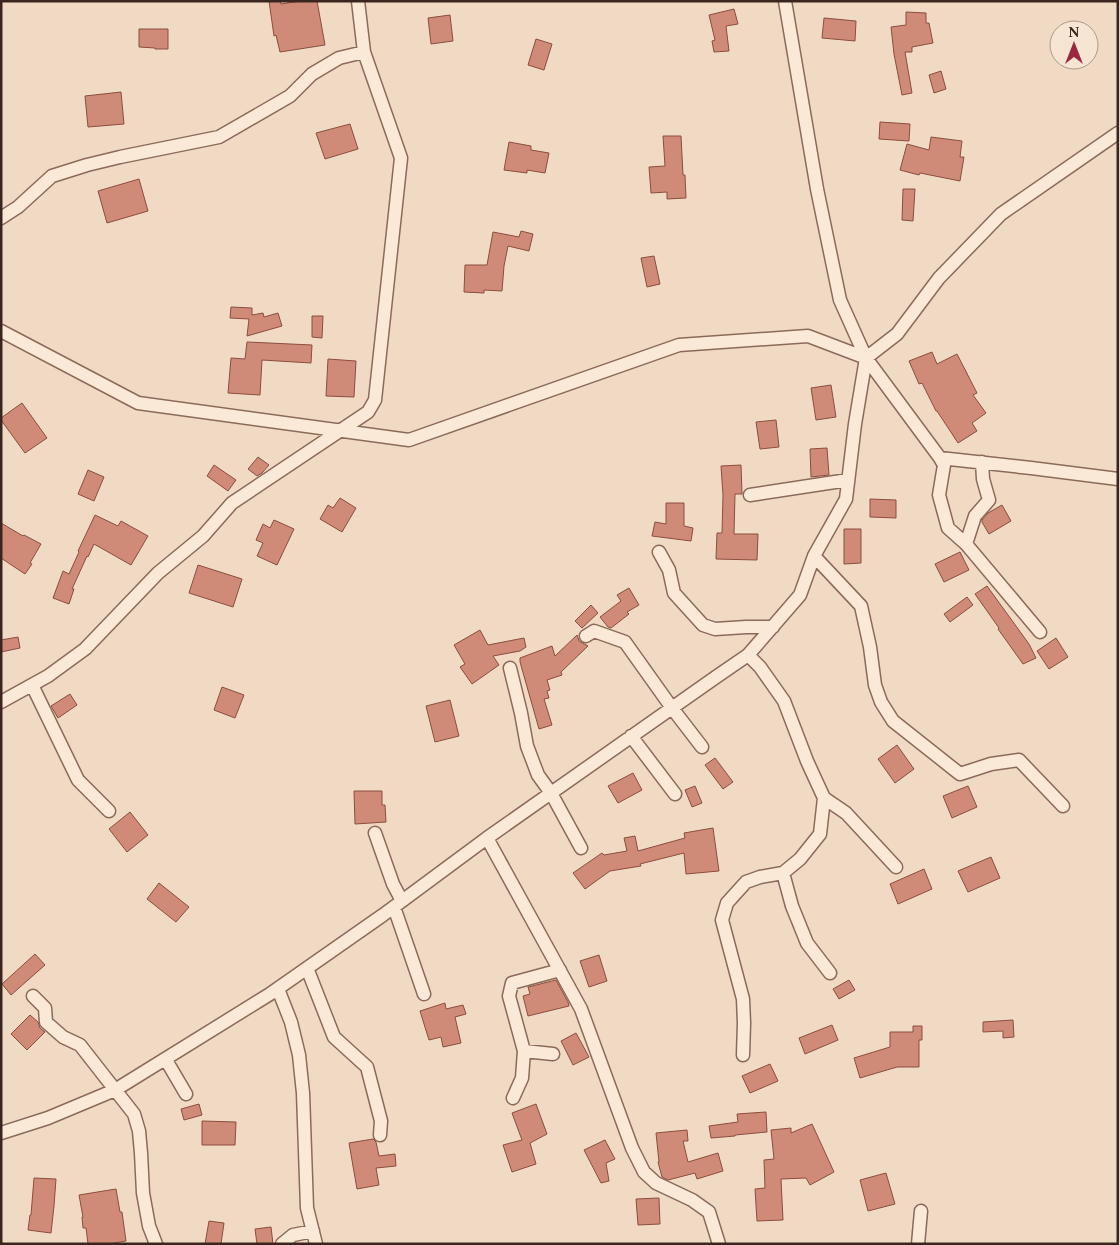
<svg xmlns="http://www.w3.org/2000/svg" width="1119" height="1245" font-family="Spectral,serif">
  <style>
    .building { fill: #cf8b78; stroke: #8b4d3e }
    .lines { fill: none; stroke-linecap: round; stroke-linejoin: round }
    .street-casing { stroke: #8b6a59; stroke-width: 15 }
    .street { stroke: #fae9d7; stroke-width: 12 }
  </style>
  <rect width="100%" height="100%" fill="#f0dac4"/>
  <path class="building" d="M269,1H280L281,4L301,1H317L325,45L280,52L276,35L274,36Z
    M734,9L738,24L726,26L729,51L714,52L712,41L715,40L709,15Z
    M906,12L926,13V23H929L933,43L912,47V52H905L912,93L902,95L894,54L891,27L906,25Z
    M450,15L453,41L431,44L428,18Z
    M824,18L856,21L855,41L822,38Z
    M139,29H168V49H155V48L139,47Z
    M536,39L552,44L544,70L528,65Z
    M941,71L946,89L934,93L929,75Z
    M121,92L124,124L88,127L85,96Z
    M880,122L910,124L909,141L879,139Z
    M350,124L358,149L325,159L316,133Z
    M663,136H681L683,175H685L686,198L667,199V192L651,193L649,167L665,166Z
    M931,137L962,141L960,157H964L960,181L920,173L919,175L900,170L907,144L929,150Z
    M509,142L531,146V150L549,153L545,173L527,170V173L504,170Z
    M139,179L148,211L107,223L98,191Z
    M903,189H915L913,221L902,220Z
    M521,231L533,234L529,251L508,246L504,266L502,291L484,290V293L464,292L465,265H487L493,232L519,237Z
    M654,256L660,284L647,287L641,258Z
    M231,307L252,308V315L263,313L264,317L278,313L282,326L247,336L249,319L230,318Z
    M312,316H323L322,338L312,337Z
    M247,342L312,345L311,363L262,360L260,395L228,393L231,358L245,359Z
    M932,352L937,364L957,354L977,393L973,395L986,413L972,423L977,431L958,443L937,411H936L922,383L919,384L909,361Z
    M328,359L356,361L354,397L326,396Z
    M831,385L836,417L816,420L811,388Z
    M22,403L47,438L25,453L1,420V418Z
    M776,420L779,447L760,449L756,422Z
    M827,448L829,475L811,477L810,449Z
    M258,457L269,465L262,473L257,476L248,469Z
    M214,465L236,480L228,491L207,476Z
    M741,465L742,494H735L734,534H758L757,560L716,559L717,533H722L723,495L721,466Z
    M88,470L104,477L94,501L78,494Z
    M340,498L356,508L342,532L320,519L328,505L333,508Z
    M870,499L896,500V518L870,517Z
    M666,503H684V526L693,528L691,541L652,536L655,522L666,524Z
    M1002,505L1011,521L989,534L982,522V520L988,513Z
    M95,515L118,526L121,521L148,536L131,565L94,544L88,557L87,556L72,589H74L69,604L53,598L63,571L69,574L79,552L78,551Z
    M274,520L294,529L277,565L257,556L263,543L256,540L263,524L270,528Z
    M1,523L23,536L24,535L41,544L30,563L32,564L25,574L1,558Z
    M844,529H861V563L844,564Z
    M960,552L969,570L944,582L935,564Z
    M198,565L242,579L233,607L189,593Z
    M987,586L1029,644L1036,658L1023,664L998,629L999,628L975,594Z
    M629,588L639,605L627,612L629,614L611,628L608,627L600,617L621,601L617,595Z
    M967,597L973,605L950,622L944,614Z
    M591,605L598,613L582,628L575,621Z
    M480,630L488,645L524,638L526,647L520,651L493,656L499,665L472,684L460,667L465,664L454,645Z
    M577,635L579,641L588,646L561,672L562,675L547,680L550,690L547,691L549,698L544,699L552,725L539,729L520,662V658L552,646L555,656Z
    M18,637L20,648L1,652V640Z
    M1056,638L1068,657L1049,669L1037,651Z
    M222,687L244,695L235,718L214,710Z
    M70,694L77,705L58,718L51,706Z
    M450,700L459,736L435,742L426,706Z
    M897,745L914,769L895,783L878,759Z
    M715,758L733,782L723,789L705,765Z
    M633,773L642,790L618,803L608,786Z
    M695,786L702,803L692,807L685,790Z
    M968,786L977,807L952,818L943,796Z
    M354,791H382V805H385L386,822L355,824Z
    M130,812L148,835L127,852L109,829Z
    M713,828L719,871L686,874L684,853L640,864L641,866L610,871L585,889L573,873L602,853L604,855L627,851L624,838L635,836L638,851L685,838L684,833Z
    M991,857L1000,878L968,892L958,871Z
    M924,869L932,889L898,904L890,884Z
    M159,883L189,907L176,922L147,899Z
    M35,954L45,965L11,995L2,984Z
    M599,955L607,981L589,987L580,961Z
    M556,980L568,1002L569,1006L528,1016L523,996L530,994L528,987Z
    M849,980L855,990L839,999L833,989Z
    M445,1003L446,1009L463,1005L466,1014L455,1017L461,1043L443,1047L441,1037L429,1040L420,1011Z
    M30,1015L38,1022L40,1028L45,1032L27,1050L11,1034Z
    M1013,1020L1014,1037L1003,1038V1031L983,1032V1022Z
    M832,1025L838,1040L805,1054L799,1038Z
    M913,1026H922V1040H919V1067H897L860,1078L854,1058L890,1047V1032H913Z
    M576,1033L589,1057L573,1065L561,1041Z
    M770,1064L778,1081L750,1093L742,1076Z
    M199,1104L202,1115L184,1120L181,1109Z
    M536,1104L547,1134L530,1143L536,1164L512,1172L503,1145L522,1140L512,1113Z
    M766,1112L767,1132L735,1135V1136L711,1138L709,1126L738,1122L737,1114Z
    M202,1121L236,1122L235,1145H202Z
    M812,1124L834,1172L810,1185L806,1178L781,1179L783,1220L757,1221L755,1189L765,1188L764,1160L774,1159L771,1130L791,1128V1133Z
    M687,1130L688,1141H683L688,1162L718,1153L723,1171L697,1179L695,1173L668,1180L662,1177L658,1162H659L656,1133Z
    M373,1139L376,1142L379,1156L395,1154L396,1166L376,1168L379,1185L357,1189L349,1143Z
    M605,1140L615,1159L606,1163L609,1181L601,1183L584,1150Z
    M886,1173L895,1204L868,1211L860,1180Z
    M34,1178L56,1179L54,1206L51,1233L28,1230L30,1215H31Z
    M116,1189L120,1212H122L126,1241L108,1244H88L86,1228H83L82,1217H83L79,1195Z
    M659,1198L660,1224L638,1225L636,1199Z
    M209,1221L224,1223L221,1244H205Z
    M271,1227L273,1244H257L255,1229Z"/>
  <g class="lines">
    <g class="street-casing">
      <path id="street" d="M1,218L18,207L52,176L87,165L120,157L219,137L290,96L312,74L339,58L364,52
        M1,331L138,403L409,440L679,345L808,336L866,358L940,458L1031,468L1118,479
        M866,358L897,334L939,278L1001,214L1118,133
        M940,458L944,465L939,495L948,528L966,544L1040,632
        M750,495L848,480
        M966,544L975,516L989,500L983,479L982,462
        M659,552L669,570L674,593L703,625L715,629L746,627H773
        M814,556L861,606L870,647L875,685L881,702L893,721L960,774L991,764L1019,760L1063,806
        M586,636L594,631L625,642L672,708L702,747
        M748,655L760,667L784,701L807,761L824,798L846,813L896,867
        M510,668L521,713L527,746L538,775L551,793L581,848
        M32,685L78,780L109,811
        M1,702L48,676L85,649L158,573L203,536L232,503L368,412L375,400L401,158L364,52L358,1
        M631,736L675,794
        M824,798L820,834L800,859L783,873L792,906L807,943L830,973
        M375,833L393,884L402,901
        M487,838L581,1009L632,1148L644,1172L656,1183L692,1200L709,1212L719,1244
        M394,907L424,994
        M307,968L334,1037L367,1067L381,1121L380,1135
        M278,989L291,1022L299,1055L303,1093L307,1208L316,1244
        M33,996L45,1008L46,1022L63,1037L80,1045L134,1114L139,1131L141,1153L143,1193L149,1226L156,1244
        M524,1051L553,1054
        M743,1055L744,1023L743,999L722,920L727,903L746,882L760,877L783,873
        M166,1060L186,1094
        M513,1098L522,1078L524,1051L509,996L512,983L560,970
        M1,1133L48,1118L115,1090L270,994L383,915L487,838L716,677L748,655L800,595L814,556L846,499L855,424L866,358L840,300L817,189L785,1
        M282,1244L293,1235L313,1231
        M918,1244L921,1211"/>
    </g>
    <use href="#street" class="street"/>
  </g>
  <rect width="1119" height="1245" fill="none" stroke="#3a261e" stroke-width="5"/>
  <g transform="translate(1074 45)"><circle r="24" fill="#f7e5d3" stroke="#ab998b"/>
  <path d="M0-4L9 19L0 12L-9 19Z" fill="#9c2740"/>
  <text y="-8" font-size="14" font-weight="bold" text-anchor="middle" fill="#3a261e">N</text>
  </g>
</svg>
